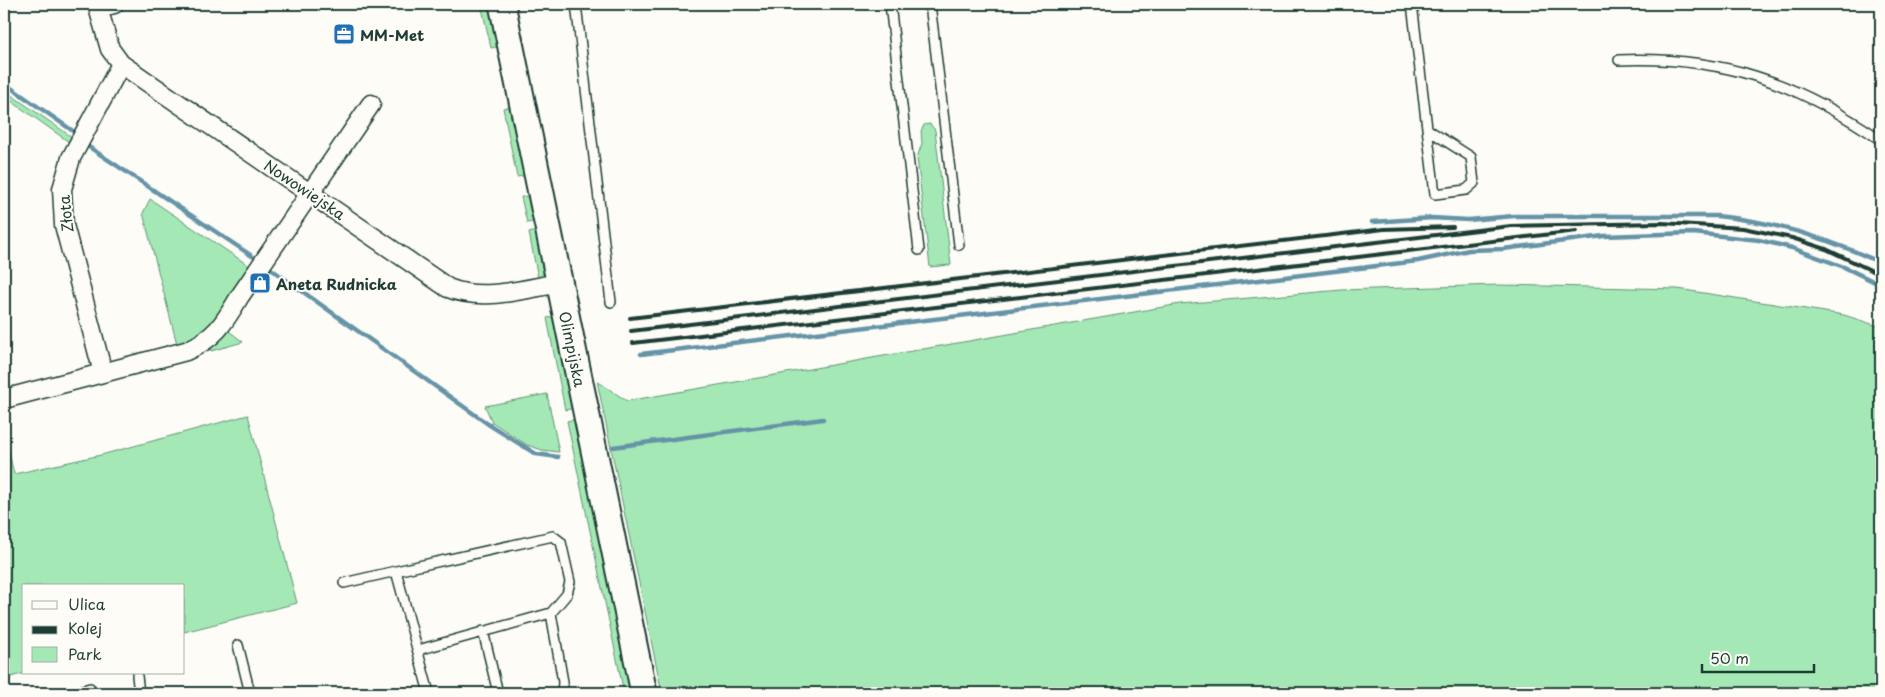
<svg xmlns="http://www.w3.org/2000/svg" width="1885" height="697" font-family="'Playpen Sans',sans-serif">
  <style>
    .green { fill: #a4e9b5; stroke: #629374 }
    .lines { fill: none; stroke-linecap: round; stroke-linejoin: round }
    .stream { stroke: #6694a7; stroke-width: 4.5 }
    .lane-casing { stroke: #1f3d34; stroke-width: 12 }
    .street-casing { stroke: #1f3d34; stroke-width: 21 }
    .secondary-casing { stroke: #1f3d34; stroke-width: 29 }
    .lane { stroke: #fdfcf7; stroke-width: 9 }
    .street { stroke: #fdfcf7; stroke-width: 18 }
    .secondary { stroke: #fdfcf7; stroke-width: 25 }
    .rail { stroke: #1f3d34; stroke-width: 4 }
    .labels { text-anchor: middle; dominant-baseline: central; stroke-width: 4; stroke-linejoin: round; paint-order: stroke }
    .poi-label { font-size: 15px; font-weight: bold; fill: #1f3d34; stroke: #fdfcf7; text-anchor: start }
    .street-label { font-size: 15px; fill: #1f3d34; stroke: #fdfcf7 }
  </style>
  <rect width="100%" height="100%" fill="#fdfcf7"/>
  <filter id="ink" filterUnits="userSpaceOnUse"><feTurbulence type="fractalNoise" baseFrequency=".02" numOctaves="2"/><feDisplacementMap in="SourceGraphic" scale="10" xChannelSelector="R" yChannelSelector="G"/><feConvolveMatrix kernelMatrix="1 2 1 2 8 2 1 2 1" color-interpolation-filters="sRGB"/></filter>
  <g filter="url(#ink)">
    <path class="green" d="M481,4H492L501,46L491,48Z
      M4,90L72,137L69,142L4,96Z
      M513,106L527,175L517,177L503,108Z
      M930,124L935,130L951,265L930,267L917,158L922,143L921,131L924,125Z
      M532,195L537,221L527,223L521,197Z
      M150,199L251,267L209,330L199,337L177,344L143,213Z
      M540,230L545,272L538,278L529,233Z
      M1499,285L1678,289L1844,315L1881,327V693H662L597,381L627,401L1180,304L1342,290Z
      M557,316L575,408L565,410L547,318Z
      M229,331L243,342L211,351L210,347Z
      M547,394L559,452L542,450L527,445L492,422L485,406Z
      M248,415L297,603L184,632V586H24L25,673L4,679V431L14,474L101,455Z
      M578,419L635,693H624L567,421Z"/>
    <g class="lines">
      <path class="stream" d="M4,83L73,131
        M89,147L252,256
        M1372,222L1432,218L1468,220L1514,216H1717C1776,222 1828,238 1881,263
        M271,269L488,424L536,454L558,457
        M641,354L1418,261L1469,250L1503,249L1604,236L1693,233L1759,240L1792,248L1844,267L1881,285
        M613,447L823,419"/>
      <g class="lane-casing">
        <path id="lane" d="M576,4L611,302
          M890,4L919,250
          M930,4L959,245
          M1412,4L1435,194L1466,190L1474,183L1471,157L1427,129
          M1619,60C1723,56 1796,82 1881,140
          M344,583L396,571
          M551,613L563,682L562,693
          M483,631L498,693
          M238,645L250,693
          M418,650L551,613L567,594L570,582L561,542L553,536L396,571L429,693
          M137,676L139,693
          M72,693L90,688L91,693"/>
      </g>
      <g class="street-casing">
        <path id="street" d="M97,4L110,49L121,64L448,288C483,302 523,289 560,283
          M98,8L114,4
          M103,373L64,225L62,189L71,158L121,64
          M4,399L186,351C216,338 224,323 240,296L371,104"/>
      </g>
      <g class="secondary-casing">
        <path id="secondary" d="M502,4L644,693"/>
      </g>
      <use href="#lane" class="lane"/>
      <use href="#street" class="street"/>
      <use href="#secondary" class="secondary"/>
      <path class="rail" d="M630,318L1384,229L1453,227
        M631,331L1511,226L1662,223L1743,228L1792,238L1826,249L1881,275
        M633,343L1577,231"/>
    </g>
  </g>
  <defs>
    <g id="office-square" transform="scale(1.125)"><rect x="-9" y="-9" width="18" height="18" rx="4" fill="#1f6fb2" stroke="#fdfcf7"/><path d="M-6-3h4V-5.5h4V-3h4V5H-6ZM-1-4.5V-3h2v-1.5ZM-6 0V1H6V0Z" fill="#fff"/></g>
    <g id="shop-square" transform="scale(1.125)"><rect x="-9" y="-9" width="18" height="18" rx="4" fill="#1f6fb2" stroke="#fdfcf7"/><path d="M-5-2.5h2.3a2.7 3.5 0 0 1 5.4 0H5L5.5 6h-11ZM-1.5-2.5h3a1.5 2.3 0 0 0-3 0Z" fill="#fff"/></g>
  </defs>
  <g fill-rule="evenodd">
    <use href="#office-square" x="344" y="34"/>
    <use href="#shop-square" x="260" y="283"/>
  </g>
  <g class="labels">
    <g class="poi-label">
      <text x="360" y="34">MM-Met</text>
      <text x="276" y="283">Aneta Rudnicka</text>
    </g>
    <g class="street-label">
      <text transform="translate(305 189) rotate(34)">Nowowiejska</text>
      <text transform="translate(65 214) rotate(-96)">Złota</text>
      <text transform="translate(573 349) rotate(78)">Olimpijska</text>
    </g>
  </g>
  <rect width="1885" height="697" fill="none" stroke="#fdfcf7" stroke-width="20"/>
  <rect x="10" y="10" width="1865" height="677" fill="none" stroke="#1f3d34" stroke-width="2" filter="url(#ink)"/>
  <rect x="22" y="584" width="162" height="90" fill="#fdfcf7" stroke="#a4b0a9"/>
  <rect x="32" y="601" width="25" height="8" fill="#fdfcf7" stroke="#a4b0a9"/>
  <text x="68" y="610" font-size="15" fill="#1f3d34">Ulica</text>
  <rect x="32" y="626" width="25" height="8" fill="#1f3d34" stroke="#a4b0a9"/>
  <text x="68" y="634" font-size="15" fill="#1f3d34">Kolej</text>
  <rect x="32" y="647" width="25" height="15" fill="#a4e9b5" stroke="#a4b0a9"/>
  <text x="68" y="660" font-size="15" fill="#1f3d34">Park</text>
  <path d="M1702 664v8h112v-8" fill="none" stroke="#1f3d34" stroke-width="2.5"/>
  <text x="1710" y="664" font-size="15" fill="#1f3d34" stroke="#fdfcf7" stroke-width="4" paint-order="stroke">50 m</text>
</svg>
